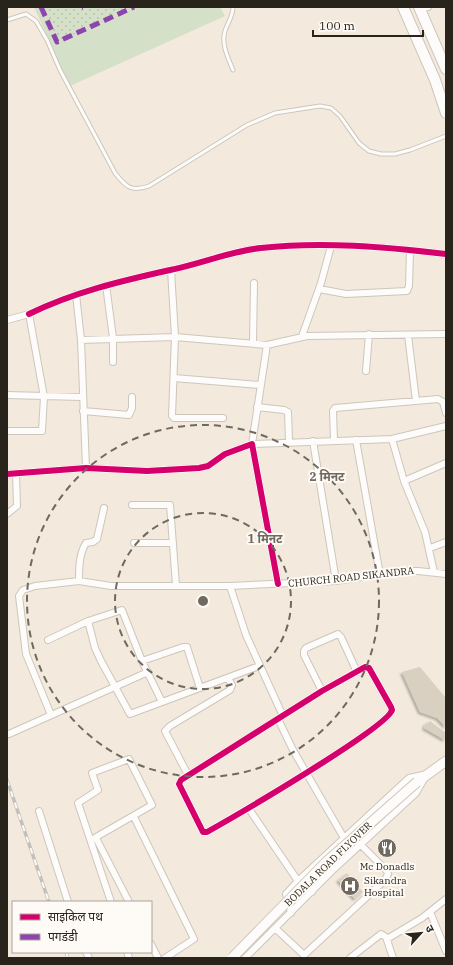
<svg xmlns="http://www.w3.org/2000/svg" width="453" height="965" font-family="'IBM Plex Serif','Noto Sans Devanagari',serif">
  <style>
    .green { fill: #d5e0c8 }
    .park { fill: url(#park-dots) }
    .building { fill: #d9d0c2; filter: url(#shadow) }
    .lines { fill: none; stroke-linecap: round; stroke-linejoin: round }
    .service-casing { stroke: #cdc6bc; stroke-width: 5 }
    .minor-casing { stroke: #cdc6bc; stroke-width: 8 }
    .primary-casing { stroke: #cdc6bc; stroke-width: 11 }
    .trunk-casing { stroke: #cdc6bc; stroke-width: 12 }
    .service { stroke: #fdfcfa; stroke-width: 3 }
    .minor { stroke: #fdfcfa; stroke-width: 6 }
    .primary { stroke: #fdfcfa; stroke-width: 9 }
    .trunk { stroke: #fdfcfa; stroke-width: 10 }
    .rail-casing { stroke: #c2c0bd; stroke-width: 3.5 }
    .rail { stroke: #fefaf6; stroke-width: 2; stroke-dasharray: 6; stroke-linecap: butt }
    .primary-bridge-casing { stroke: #cdc6bc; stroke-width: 11; stroke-linecap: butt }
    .primary-bridge { stroke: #fdfcfa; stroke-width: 9 }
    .quiet { stroke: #8e44ad; stroke-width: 5; stroke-dasharray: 10 5; stroke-linecap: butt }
    .cycleway-casing { stroke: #fefaf6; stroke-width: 8 }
    .cycleway { stroke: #d6006c; stroke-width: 6 }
    .ring { fill: none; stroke: #70695f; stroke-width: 2; stroke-dasharray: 7 5 }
    .labels { text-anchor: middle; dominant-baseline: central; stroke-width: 4; stroke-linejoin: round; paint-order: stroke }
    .street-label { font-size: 10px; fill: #29241b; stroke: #fefaf6 }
    .poi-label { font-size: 10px; fill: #29241b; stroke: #fefaf6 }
    .centre { fill: #70695f; stroke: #fefaf6; stroke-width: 2 }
    .ring-label { font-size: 12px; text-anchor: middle; font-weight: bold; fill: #70695f; stroke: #fefaf6; stroke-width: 4; stroke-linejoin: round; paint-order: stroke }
  </style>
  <defs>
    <pattern id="park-dots" width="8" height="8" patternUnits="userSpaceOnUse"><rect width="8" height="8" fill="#d5e0c8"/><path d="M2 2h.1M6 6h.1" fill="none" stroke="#b7c0ab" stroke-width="1.8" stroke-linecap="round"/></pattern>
    <filter id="shadow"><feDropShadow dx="-2" dy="2" stdDeviation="1" flood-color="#0004"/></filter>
  </defs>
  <rect width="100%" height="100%" fill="#f3eadd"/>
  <path class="green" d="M34,7H220L225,16L70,86Z"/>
  <path class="park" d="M41,7H134L57,42Z"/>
  <path class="building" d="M420,667L446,698V727L437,718L420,712L402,672Z
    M430,721L446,733L445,740L424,728L426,723H428Z
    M347,873L363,892L355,899L338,880Z"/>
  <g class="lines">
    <g class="service-casing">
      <path id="service" d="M7,20L26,14L36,21L47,40L60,70L115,173C126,187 131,192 149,186L247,125L275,113L320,106L331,108L340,116L359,143L369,151L381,154H395L410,150L446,136
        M233,70C228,58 221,44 225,31C228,22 233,16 233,7"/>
    </g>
    <g class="minor-casing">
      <path id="minor" d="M419,9L428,7
        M171,270L175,337L172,416L174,418H223
        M106,285L113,338V362
        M319,289L346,294L407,291L409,286L410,250
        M76,294L81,340L86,468
        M29,314C74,292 121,281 170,270C200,264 231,251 261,248C322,241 386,247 446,254
        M7,320L29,314L44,397L42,431H7
        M408,335L416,401
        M302,336L321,283L331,246
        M81,340L175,337L267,345L307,336L446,334
        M253,343L254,283
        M267,345L252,444L392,439L446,426
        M366,371L369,334
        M174,378L260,385
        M7,395L82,397
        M257,407L284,410L288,412L289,441
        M83,411L129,415L132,408V397
        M392,439L404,481L425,532L434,572
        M334,440L333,411L335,408L438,399L443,402L446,413
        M356,440L380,575
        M313,441L336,581
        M7,474L86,468L147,471L199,468L208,466L225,454L252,444L278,584
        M404,481L446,463
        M132,505H170L176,585
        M7,514L17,506L16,473
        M134,543H173
        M430,548L446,542
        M79,581C79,568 79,554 86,543L93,542L97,539L104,508
        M88,621L122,610L142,661L162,702
        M48,640L88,621L95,648L101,661L130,714L259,666
        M142,661L183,647H187L200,688
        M365,667L369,668L391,707L392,710C387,728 232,818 207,832H203L179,784L181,780L322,691Z
        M322,691L304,655V651L306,648L338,634L341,637L357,672
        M51,715L26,654L19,596L23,590L35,586L79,581L111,586H230
        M283,716L246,635L230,586L336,581L399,571H418L446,574
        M278,719L293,750L344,838
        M9,734L148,672
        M188,775L165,731L170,726L230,690L232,685L228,678
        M249,809L298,881L312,892
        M39,811L68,902
        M134,817L194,939L165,958
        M96,838L129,902
        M91,840L152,805L129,759L92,773L98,790L78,803L111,902
        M430,912L446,951
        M291,913L286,894L298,881L409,778L427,774
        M275,928L304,955L385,880L388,874L387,871L360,844
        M387,939L422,918L446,899
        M151,944L158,958
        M86,952L89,958
        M127,952L129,958
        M245,958L334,869L416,793L424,779
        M350,958L381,934L386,937L393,958"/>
    </g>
    <g class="primary-casing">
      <path id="primary" d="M417,782L446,761"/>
    </g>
    <g class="trunk-casing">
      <path id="trunk" d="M403,7L435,80L446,113
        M419,7L446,69"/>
    </g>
    <use href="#service" class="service"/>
    <use href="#minor" class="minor"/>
    <use href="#primary" class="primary"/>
    <use href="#trunk" class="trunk"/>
    <g class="rail-casing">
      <path id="rail" d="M7,780L49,902
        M66,952L68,958"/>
    </g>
    <use href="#rail" class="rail"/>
    <g class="primary-bridge-casing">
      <path id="primary-bridge" d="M232,958L325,863L417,782"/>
    </g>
    <use href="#primary-bridge" class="primary-bridge"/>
    <path class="quiet" d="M41,7L57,42L134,7
      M82,7H83"/>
    <g class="cycleway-casing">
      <path id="cycleway" d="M29,314C74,292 121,281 170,270C200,264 231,251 261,248C322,241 386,247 446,254
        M7,474L86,468L147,471L199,468L208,466L225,454L252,444L278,584
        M365,667L369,668L391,707L392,710C387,728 232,818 207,832H203L179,784L181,780L322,691Z"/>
    </g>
    <use href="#cycleway" class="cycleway"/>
  </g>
  <g class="ring">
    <circle cx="203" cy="601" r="88"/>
    <circle cx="203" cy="601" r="176"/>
  </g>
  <defs>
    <g id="restaurant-disc" transform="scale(1)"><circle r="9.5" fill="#70695f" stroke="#fefaf6"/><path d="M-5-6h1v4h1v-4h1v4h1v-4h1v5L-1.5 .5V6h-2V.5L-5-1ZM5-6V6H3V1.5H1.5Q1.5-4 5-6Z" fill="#fff"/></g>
    <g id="hospital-disc" transform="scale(1)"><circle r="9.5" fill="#70695f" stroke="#fefaf6"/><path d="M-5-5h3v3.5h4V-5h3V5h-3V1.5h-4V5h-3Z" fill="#fff"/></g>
  </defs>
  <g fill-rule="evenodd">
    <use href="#restaurant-disc" x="387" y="848"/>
    <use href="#hospital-disc" x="350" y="886"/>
  </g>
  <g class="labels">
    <g class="street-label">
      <text transform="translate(351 577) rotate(-6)">CHURCH ROAD SIKANDRA</text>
      <text transform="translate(328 864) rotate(-44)">BODALA ROAD FLYOVER</text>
    </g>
    <g class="poi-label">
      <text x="387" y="866">Mc Donadls</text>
      <text x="364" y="880" text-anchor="start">Sikandra<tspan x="364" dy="12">Hospital</tspan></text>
    </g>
  </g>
  <circle cx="203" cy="601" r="6" class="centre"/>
  <g class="ring-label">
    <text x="327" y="481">2 मिनट</text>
    <text x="265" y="543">1 मिनट</text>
  </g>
  <rect width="453" height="965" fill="none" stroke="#29241b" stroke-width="16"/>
  <rect x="12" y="901" width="140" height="52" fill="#fefaf6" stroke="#a9a49e"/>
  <rect x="20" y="914" width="20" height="6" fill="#d6006c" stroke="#a9a49e"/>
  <text x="48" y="921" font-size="12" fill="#29241b">साइकिल पथ</text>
  <rect x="20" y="934" width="20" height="6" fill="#8e44ad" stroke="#a9a49e"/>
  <text x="48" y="941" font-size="12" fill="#29241b">पगडंडी</text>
  <g transform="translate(421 933) rotate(63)" stroke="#fefaf6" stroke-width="3" paint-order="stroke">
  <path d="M0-3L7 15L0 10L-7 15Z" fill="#29241b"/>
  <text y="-6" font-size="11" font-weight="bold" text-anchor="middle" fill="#29241b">उ</text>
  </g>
  <path d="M313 30v6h110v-6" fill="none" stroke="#29241b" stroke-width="2"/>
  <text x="319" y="30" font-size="12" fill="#29241b" stroke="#fefaf6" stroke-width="3" paint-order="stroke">100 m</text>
</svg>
